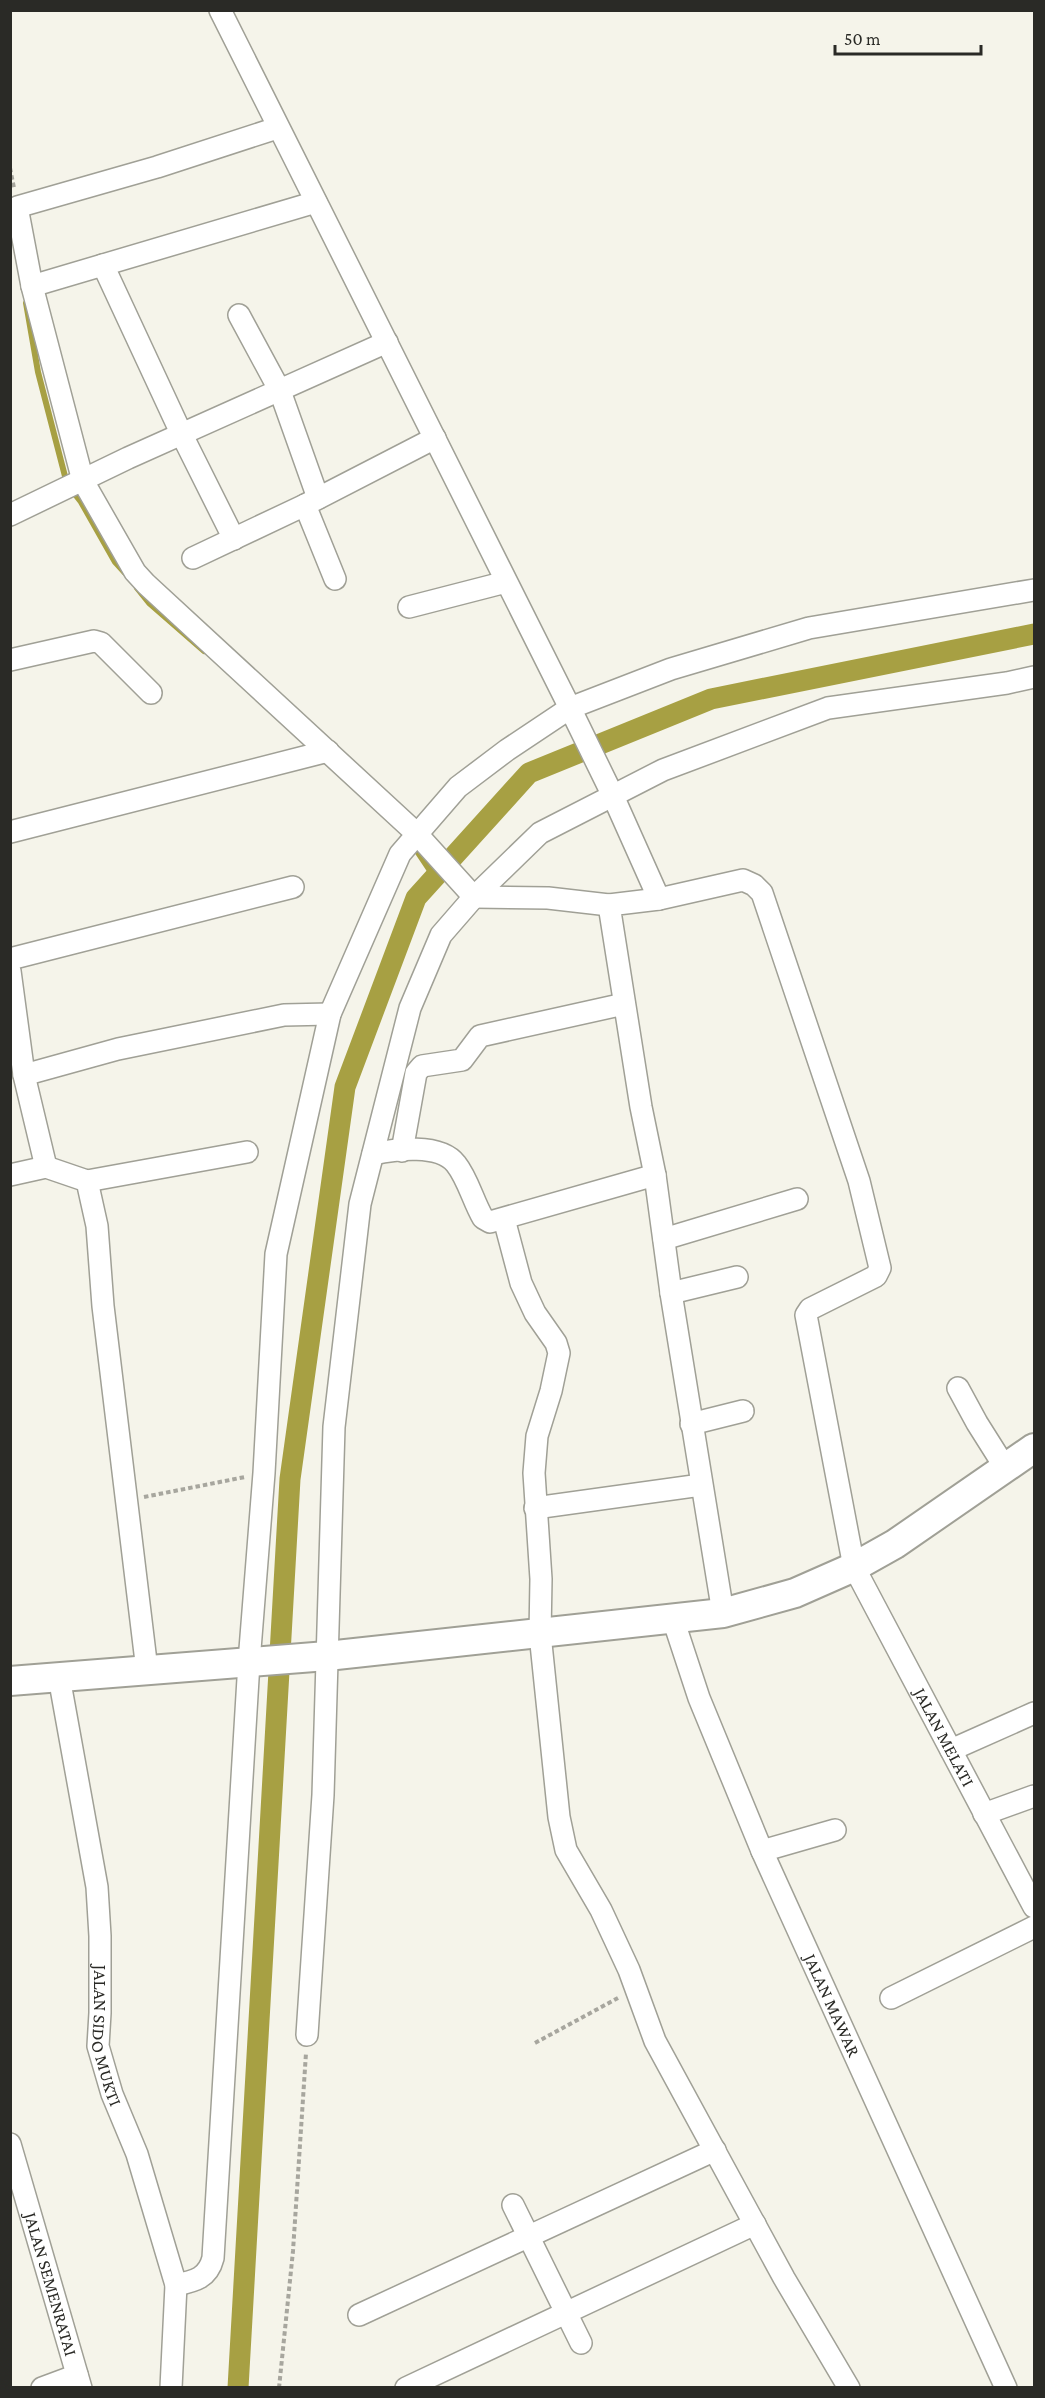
<svg xmlns="http://www.w3.org/2000/svg" width="1045" height="2398" font-family="'Crimson Pro',serif">
  <style>
    .lines { fill: none; stroke-linecap: round; stroke-linejoin: round }
    .stream { stroke: #a7a043; stroke-width: 6 }
    .canal { stroke: #a7a043; stroke-width: 21 }
    .minor-casing { stroke: #a0a096; stroke-width: 24 }
    .secondary-casing { stroke: #a0a096; stroke-width: 32 }
    .path { stroke: #a7a69e; stroke-width: 4; stroke-dasharray: 4.5 3; stroke-linecap: butt }
    .minor { stroke: #fff; stroke-width: 21 }
    .secondary { stroke: #fff; stroke-width: 28 }
    .labels { text-anchor: middle; dominant-baseline: central; stroke-width: 5; stroke-linejoin: round; paint-order: stroke }
    .street-label { font-size: 18px; fill: #2a2a26; stroke: #f5f4ea }
  </style>
  <rect width="100%" height="100%" fill="#f5f4ea"/>
  <g class="lines">
    <path class="stream" d="M26,303L38,372L67,484L81,502L115,562L125,573
      M137,588L149,603L204,651
      M417,851L435,878"/>
    <path class="canal" d="M238,2388L290,1479L345,1087L416,898L529,773L711,699L1034,634"/>
    <g class="minor-casing">
      <g id="minor">
        <path d="M220,10L570,708L613,796L659,899L609,905L641,1107L655,1175L671,1293L723,1613"/>
        <path d="M277,128L157,167L17,207L32,286L83,481L135,572L146,584L416,833L474,897L548,898L609,905"/>
        <path d="M103,265L182,435L234,539"/>
        <path d="M32,286L316,202"/>
        <path d="M239,315L280,391L318,498"/>
        <path d="M305,505L335,579"/>
        <path d="M10,515L128,458L387,342"/>
        <path d="M193,558L305,505L435,438"/>
        <path d="M409,607L506,582"/>
        <path d="M10,660L94,641L101,643L151,693"/>
        <path d="M10,832L328,751"/>
        <path id="s1" d="M659,899L743,880L754,885L762,893L859,1181L880,1268L876,1276L810,1309L806,1315L854,1567L1034,1907"/>
        <path d="M10,959L293,887"/>
        <path d="M10,971L24,1075L46,1167"/>
        <path d="M24,1075L118,1049L284,1015L330,1014"/>
        <path d="M402,1151L416,1073L422,1066L462,1060L480,1036L624,1004"/>
        <path d="M373,1154C395,1149 440,1143 456,1164C468,1179 473,1201 483,1218L490,1222L655,1175"/>
        <path d="M10,1175L46,1167L87,1181L97,1226L103,1306L147,1670"/>
        <path d="M87,1181L247,1152"/>
        <path d="M504,1219L521,1283L535,1313L556,1343L559,1353L551,1391L537,1436L534,1473L541,1579L540,1634L559,1817L566,1850L601,1910L629,1970L655,2041L784,2278L849,2388"/>
        <path d="M664,1239L797,1199"/>
        <path d="M671,1293L737,1277"/>
        <path d="M958,1388L977,1423L1006,1469"/>
        <path d="M691,1424L743,1411"/>
        <path d="M535,1508L701,1485"/>
        <path id="s2" d="M673,1619L699,1698L762,1851L1006,2388"/>
        <path id="s3" d="M59,1677L97,1887L100,1936V2013L98,2046L112,2094L137,2154L176,2285L171,2388"/>
        <path d="M951,1750L1034,1713"/>
        <path d="M984,1814L1034,1796"/>
        <path d="M762,1851L835,1830"/>
        <path d="M891,1998L1034,1927"/>
        <path d="M307,2035L323,1795L334,1427L360,1204L410,1008L441,935L474,897L540,833L663,770L828,708L1007,683L1034,677"/>
        <path id="s4" d="M10,2144L81,2388"/>
        <path d="M513,2205L581,2343"/>
        <path d="M176,2285C195,2281 208,2278 213,2258L249,1662L264,1473L276,1254L330,1014L400,854L458,787L507,750L570,708L671,669L809,628L1034,590"/>
        <path d="M359,2315L715,2150"/>
        <path d="M42,2388L77,2375"/>
        <path d="M406,2388L755,2224"/>
      </g>
    </g>
    <g class="secondary-casing">
      <path id="secondary" d="M10,1681L327,1656L723,1613L795,1593L854,1567L895,1544L1034,1448"/>
    </g>
    <path class="path" d="M10,168L14,188
      M144,1497L245,1477
      M535,2043L618,1998
      M279,2388L293,2251L306,2053"/>
    <use href="#minor" class="minor"/>
    <use href="#secondary" class="secondary"/>
  </g>
  <g class="labels">
    <g class="street-label">
      <text stroke="none"><textPath href="#s1" startOffset="1042">JALAN MELATI</textPath></text>
      <text stroke="none"><textPath href="#s2" startOffset="418">JALAN MAWAR</textPath></text>
      <text stroke="none"><textPath href="#s3" startOffset="363">JALAN SIDO MUKTI</textPath></text>
      <text stroke="none"><textPath href="#s4" startOffset="146">JALAN SEMENRATAI</textPath></text>
    </g>
  </g>
  <rect width="1045" height="2398" fill="none" stroke="#2a2a26" stroke-width="24"/>
  <path d="M835 45v9h146v-9" fill="none" stroke="#2a2a26" stroke-width="3"/>
  <text x="844" y="45" font-size="18" fill="#2a2a26" stroke="#f5f4ea" stroke-width="4.5" paint-order="stroke">50 m</text>
</svg>
